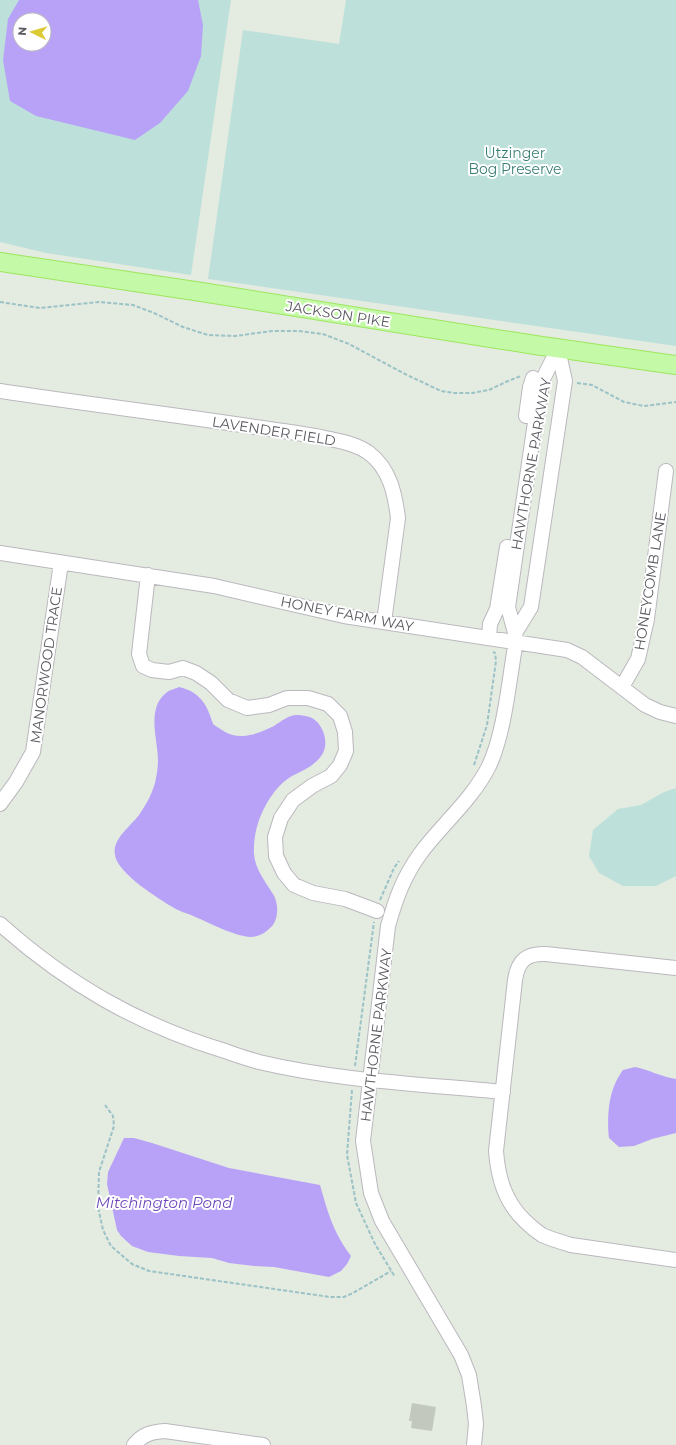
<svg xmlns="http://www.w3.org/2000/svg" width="676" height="1445" font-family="Montserrat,sans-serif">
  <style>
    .green { fill: #bde1da; fill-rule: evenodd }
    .water { fill: #b8a2f8; fill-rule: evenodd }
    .building { fill: #c3c8be }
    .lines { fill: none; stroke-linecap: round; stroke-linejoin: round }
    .minor-casing { stroke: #bbb8be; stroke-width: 16 }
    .major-casing { stroke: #9de65d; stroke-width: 20 }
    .path { stroke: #9bc2c7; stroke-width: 2; stroke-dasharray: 4 2; stroke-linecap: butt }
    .minor { stroke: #fff; stroke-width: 14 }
    .major { stroke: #c3f9a7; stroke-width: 18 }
    .labels { text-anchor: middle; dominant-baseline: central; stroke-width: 4; stroke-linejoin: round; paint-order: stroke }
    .park-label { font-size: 14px; fill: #397e75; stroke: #fff }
    .street-label { font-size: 14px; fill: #5b5960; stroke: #fff }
    .water-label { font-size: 15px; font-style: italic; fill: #6d48b9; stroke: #fff }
  </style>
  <rect width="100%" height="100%" fill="#e4ebe0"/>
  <path class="green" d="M0,0H231L191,275L46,253L0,242ZM20,20H44V44H20Z
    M346,0H676V346L208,279L243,30L339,44Z
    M676,788V876L656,886H623L599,873L589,856L593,830L618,809L641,805L664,792Z"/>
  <path class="water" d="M19,0H198L203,25L201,56L188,91L160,123L135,140L36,116L10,101L3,60L8,19ZM20,20H44V44H20Z
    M179,687C200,692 207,704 213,724C222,730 230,737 243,736C254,735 264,731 274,726C282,721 288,715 297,715C301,715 308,716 312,718C323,724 329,742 323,753C317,764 305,770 294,775C284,780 276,789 270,798C259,815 253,834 254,854C255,869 265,881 273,894C279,903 279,921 270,928C265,933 258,937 251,937C233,936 208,922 191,915C186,913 179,911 174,908C159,899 117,873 115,855C112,839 130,827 139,815C146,805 154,791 156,778C157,773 158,766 158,760C158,740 146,709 166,693C169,690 175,689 179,687Z
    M635,1067C649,1070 662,1077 676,1079V1133L652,1139L634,1146L619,1147L609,1138C607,1122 608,1099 615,1084C617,1079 620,1074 623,1070Z
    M124,1138H134L152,1143L229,1168L320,1185C328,1213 333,1232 351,1256L347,1264L341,1271L329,1277L274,1267L254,1266L229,1263L212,1258L179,1256L148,1252L132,1246L121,1236L117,1230L107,1184L108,1172Z"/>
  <path class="building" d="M412,1403L436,1407L432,1431L411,1428L412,1421H409Z"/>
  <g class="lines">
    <g class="minor-casing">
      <path id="minor" d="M0,391C85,404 170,414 255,427C277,430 299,433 321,437C338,441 355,443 369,453C390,469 395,494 398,518L384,622
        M526,416L530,387L533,378
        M0,553L214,586L344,616L567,650L582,657L645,705L660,712L676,716
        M148,575L139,654L143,666L152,670L169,672L183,668L196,673L211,683L228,700L247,708L269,705L287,698H308L328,704L340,716L345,732L346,751L340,765L331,776L312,786L293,800L281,818L275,837L276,856L284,873L294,885L313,893L345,899L377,911
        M515,633L531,607L565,381L558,349
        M489,638L490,624L497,609L507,547
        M622,687L638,659L647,619L666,471
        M0,804L16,782L33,752L61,563
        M0,924C67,984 139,1025 225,1051C236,1055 248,1059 259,1062C339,1081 422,1084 503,1092
        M676,968L546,954C527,953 518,960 515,980L496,1151C498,1178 505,1202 525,1221C530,1226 536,1231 542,1235C551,1239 561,1242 571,1245L676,1260
        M134,1445C143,1434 151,1432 165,1431L263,1445
        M474,1445L476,1424L474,1406L469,1375L461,1355L382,1221L371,1193L363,1141L388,926C396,898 403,878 420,854C442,824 472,800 489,766C505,732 509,679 516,641L515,633L508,607L534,429L543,379L558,349"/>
    </g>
    <g class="major-casing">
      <path id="major" d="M0,262L195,291L535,345L676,365"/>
    </g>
    <path class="path" d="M0,302L40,308L99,302L133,305L154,313L183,327L208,335L235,336L272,331H298L323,334L349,344L405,374L441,391L454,393H472L489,390L508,381L521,376
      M577,383L592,385L624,402L644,406L676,402
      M474,765L487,725L496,661L495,653L493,652
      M380,900L394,868L399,861
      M355,1066L374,922
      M352,1090L347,1155L356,1203L375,1244L395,1277
      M105,1105L113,1116L114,1126L99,1172L98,1207L103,1230L111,1246L132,1264L149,1271L330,1297H344L353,1293L391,1271"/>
    <use href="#minor" class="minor"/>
    <use href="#major" class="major"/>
  </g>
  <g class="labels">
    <g class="park-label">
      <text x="515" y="153">Utzinger<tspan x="515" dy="16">Bog Preserve</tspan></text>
    </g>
    <g class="street-label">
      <text transform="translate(338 314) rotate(9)">JACKSON PIKE</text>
      <text transform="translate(274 431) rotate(9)">LAVENDER FIELD</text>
      <text transform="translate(531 464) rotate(-80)">HAWTHORNE PARKWAY</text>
      <text transform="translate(650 581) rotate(-81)">HONEYCOMB LANE</text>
      <text transform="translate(347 614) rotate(11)">HONEY FARM WAY</text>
      <text transform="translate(46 665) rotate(-82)">MANORWOOD TRACE</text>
      <text transform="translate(376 1035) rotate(-83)">HAWTHORNE PARKWAY</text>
    </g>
    <g class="water-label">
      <text x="164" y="1202">Mitchington Pond</text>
    </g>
  </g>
  <g transform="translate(32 32) rotate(275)"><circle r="19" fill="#ffffff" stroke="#bdbdbf"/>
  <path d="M0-3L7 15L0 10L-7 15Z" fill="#dcca35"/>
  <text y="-6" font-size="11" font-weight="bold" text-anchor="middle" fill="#5b5960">N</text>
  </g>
</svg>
